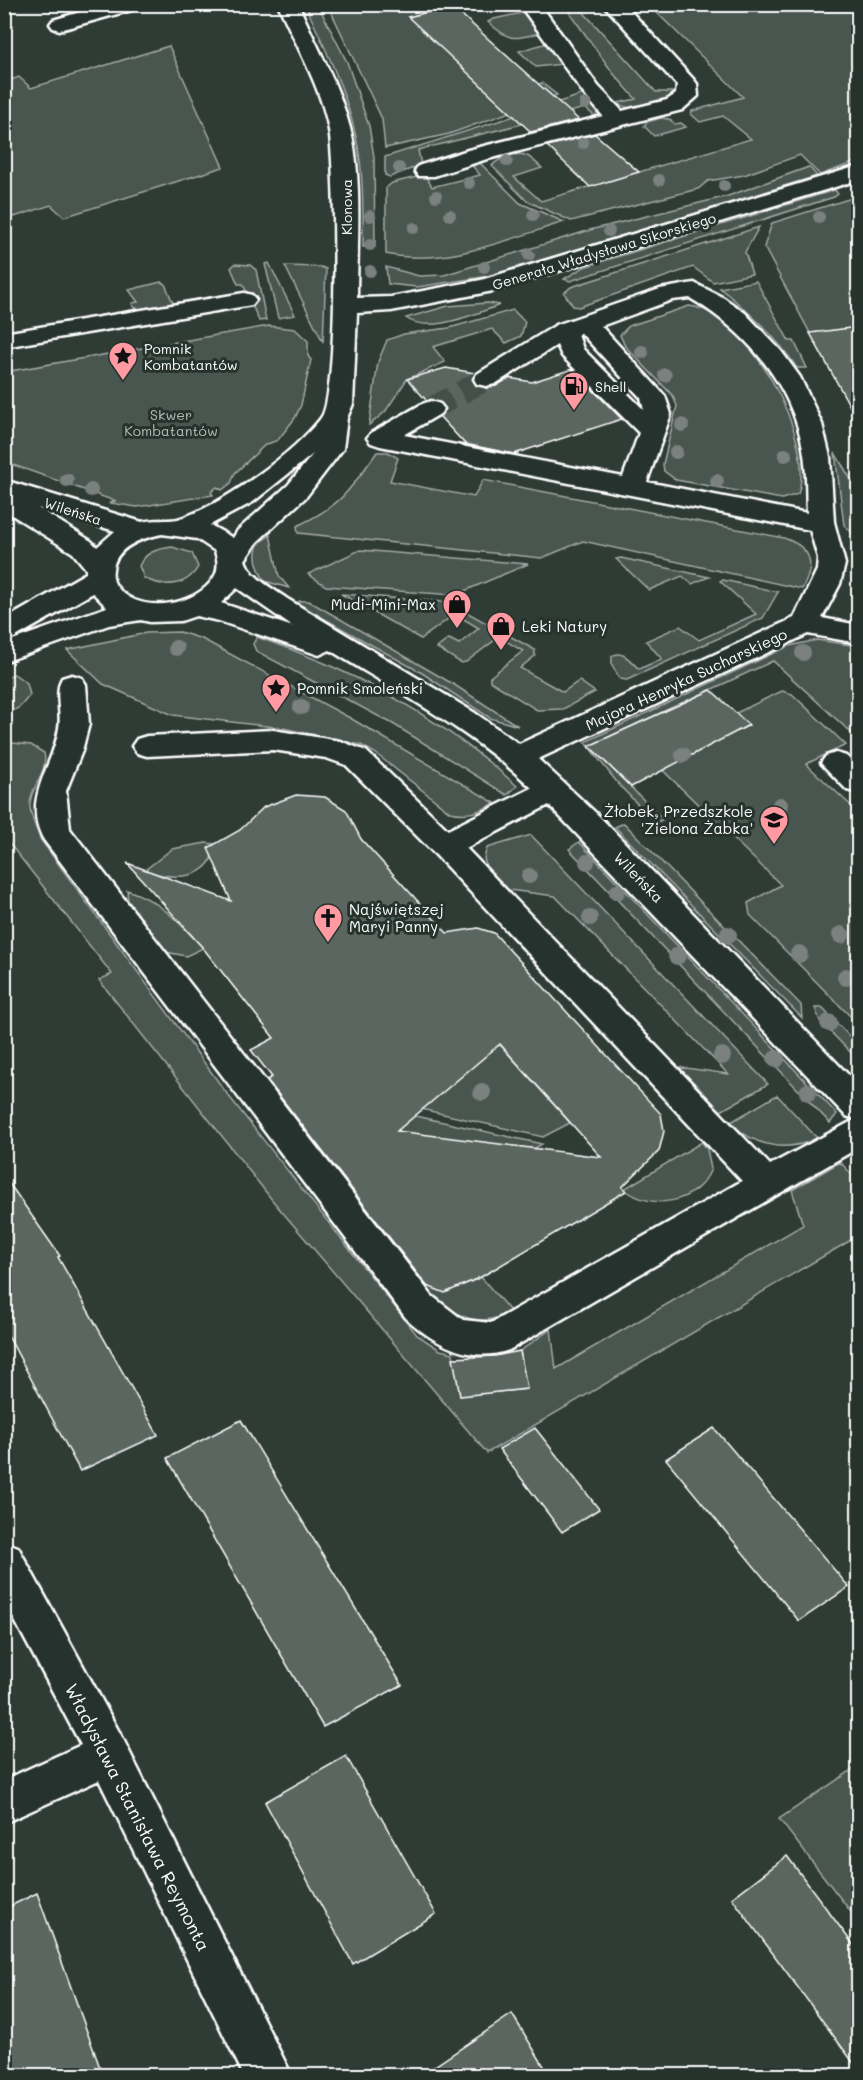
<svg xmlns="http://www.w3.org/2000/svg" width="863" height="2080" font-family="Mali,sans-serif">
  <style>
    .green { fill: #4a544f; stroke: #a4aaa7; stroke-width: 1.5 }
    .building { fill: #5b6661; stroke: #fff; stroke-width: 1.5; fill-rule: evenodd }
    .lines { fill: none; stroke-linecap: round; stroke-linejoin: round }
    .minor-tunnel { stroke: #444f49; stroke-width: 23; stroke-dasharray: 23 11; stroke-linecap: butt }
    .minor-casing { stroke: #fff; stroke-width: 5 }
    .minor { fill: #26332d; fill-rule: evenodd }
    .tree { fill: #7a817e }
    .labels { text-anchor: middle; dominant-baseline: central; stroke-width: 6; stroke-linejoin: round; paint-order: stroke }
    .far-street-label { font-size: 14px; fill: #fff; stroke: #26332d }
    .far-poi-label { font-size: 14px; fill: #fff; stroke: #26332d; text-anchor: start }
    .far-park-label { font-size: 14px; fill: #b7bbb9; stroke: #26332d }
    .poi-label { font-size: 15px; fill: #fff; stroke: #26332d; text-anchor: start }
    .street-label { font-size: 15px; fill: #fff; stroke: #26332d }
    .near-street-label { font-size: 18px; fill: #fff; stroke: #26332d }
  </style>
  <rect width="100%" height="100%" fill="#2f3b35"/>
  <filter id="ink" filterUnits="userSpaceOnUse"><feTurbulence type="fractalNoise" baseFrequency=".0167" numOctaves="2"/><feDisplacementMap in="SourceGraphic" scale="12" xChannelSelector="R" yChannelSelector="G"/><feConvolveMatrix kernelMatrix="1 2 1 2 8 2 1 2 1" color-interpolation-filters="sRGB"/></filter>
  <g filter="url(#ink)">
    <path class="green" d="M305,5H318L347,62L369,126L374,157L375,247H363C363,211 364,173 356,137C346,91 325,47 305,5Z
      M328,5H450L452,6L409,17L551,95L538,84L542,83L557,95L449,134L385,148L382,119Z
      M564,5H577L656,92H674C664,106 632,113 617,103L636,99L613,73Z
      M649,5H858V161L820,175L800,155L744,175L708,181L698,189L571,221L527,201L492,166C497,159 516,152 525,155C531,157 537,164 542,168L514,177L541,201L751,139L723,116L700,122L691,114L692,111L743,97Z
      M526,12L540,33C513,39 510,42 488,22L494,19Z
      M547,43L563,64L536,67L519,51Z
      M169,46L223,167L64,217L51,205L5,220V82L19,77L31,88Z
      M584,94L597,110L596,117L585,108L418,150L421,165L390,177L385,175V157Z
      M661,118L669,119L675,124L681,123L686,127L654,136L644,126L647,122Z
      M478,161L520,203L564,222C508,239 446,267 386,254V188L392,183L425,175L432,187L480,175L470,163Z
      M809,167L817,176L489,276L417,287L388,284L386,267L419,276L444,275L590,230L728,196Z
      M835,190L838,194L834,197L570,281L564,279L584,267Z
      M858,196V327L810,333L764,247L772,223Z
      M759,227L745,252L752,274L713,282L693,267L579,307L573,306L564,293L571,287Z
      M269,263L295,315L278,318L265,264Z
      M235,264L250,265L256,270L266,320L259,321L243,284H238L231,268Z
      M285,266L321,267L326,269L323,342Z
      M756,281L789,341H794L807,368H797C776,336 749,312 720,288Z
      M161,282L165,284L173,303L143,310L133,307L132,303L138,302L129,290Z
      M488,303L500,305C477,313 428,335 406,318L448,306Z
      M689,306C747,311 817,440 798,494L782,499L676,480L664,471L663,464L677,406L673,396L625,346L620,335L629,326Z
      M513,310L525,322L521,336L506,343L492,329L433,347L445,362L407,379L385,412L369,425L378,362L387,340L404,334L449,328Z
      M269,326L295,329L308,341V356L311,360L301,405L295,418L278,440L265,445L235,473L231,483L222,490L217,487L211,492L213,495L137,507L110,503L115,501L5,462V372Z
      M377,452H388L398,458L390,481L474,497L483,480L784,538C812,548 816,564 802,589L583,541L542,558L298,533L297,526C343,504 348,492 377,452Z
      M835,453L858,491V538L844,525Z
      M269,530L279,576L289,588L265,581C259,572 250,551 261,542C263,539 267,538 269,536L266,532Z
      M172,547L192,553L198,567C187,587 163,588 144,578L139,566C145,552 157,549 172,547Z
      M360,550L528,564L455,595L326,586L308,574Z
      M621,558L709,577L692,584L682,576L649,590L616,559Z
      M723,580L778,592L763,618L627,680L620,679L612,665V656C623,649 631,662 639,669L662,659L646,641L680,626L699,640L756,614L720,581Z
      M341,594L457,603L459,608L535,650V656L520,668L563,692L579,681L595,692L563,709L537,710L490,681V677L523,651L499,637L466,662L461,663L437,648L449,639L459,644L479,628L455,614L421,639Z
      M300,601H309L453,684L518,726L490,718L422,673L296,603Z
      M180,632L202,639L350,718L495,803C479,812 468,816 450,812L375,753L361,745L283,728L173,715L103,684L67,650L146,633Z
      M257,637C354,670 441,717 517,786L507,795L393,724L256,651L253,644Z
      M817,640L858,646V739L773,661L589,746L663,819L656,823L620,786L585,742L789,646Z
      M14,674L27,683L30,695L20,707L5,715V678Z
      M782,691L792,694L846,745L806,764L858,812V1024L750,915L748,903L781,885L647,755L713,742L748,726L736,713Z
      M4,742L31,745L44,753C49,772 29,788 30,807C31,818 36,828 40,839L228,1095L417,1335L440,1350L453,1353L460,1396L527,1389L520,1351L551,1329L556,1369L803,1225L792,1190L840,1162L858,1181V1236L487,1453L273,1201L99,980L112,974L5,838Z
      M624,823L801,1005L802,1018L615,827Z
      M531,835L768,1084L721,1111L679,1067L728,1074L555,896L509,890L494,878L486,867L484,858L487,848Z
      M579,842L837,1114L830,1123L569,849Z
      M206,843L215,844C213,850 212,859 209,863C194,882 163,877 145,870L172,849Z
      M127,890C161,901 179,922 203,948L186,956L166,952L128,901Z
      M815,1008H822L858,1045V1060L820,1021Z
      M489,1045L501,1046L570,1123L543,1137L382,1100Z
      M777,1095L817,1138C788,1153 753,1147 731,1122Z
      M380,1108L542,1144L468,1186L444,1183Z
      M702,1142L707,1149L711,1169C697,1203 653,1212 624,1189Z
      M481,1277L511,1312C475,1332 445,1311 421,1284C444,1293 459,1288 481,1277Z
      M858,1766V1921L779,1819Z"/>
    <path class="building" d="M452,6L517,65L579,120L531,132L408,17Z
      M595,134L639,172L590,187L547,146Z
      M858,327V421L810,333Z
      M446,368L475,373L472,378L475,385L486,388L496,386L509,378L532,382L572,369L622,419L514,454L465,444L440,417L446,409L442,403L432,399L426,400L407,379Z
      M711,690L749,725L631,787L589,746Z
      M296,795L325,797L346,810L361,839L447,933L478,928L494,933L661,1114L664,1131L659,1151L622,1187L626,1191L481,1277L445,1293L427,1286L267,1080L272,1077L251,1050L274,1038L203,948L127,863L231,901L208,848L240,830L264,807ZM500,1044L601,1157L397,1131Z
      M4,1176L60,1256L58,1257L158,1435L80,1471L4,1328Z
      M520,1351L527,1389L460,1396L453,1358L495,1356Z
      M241,1420L402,1685L323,1727L167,1458Z
      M535,1428L599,1509L562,1532L499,1449Z
      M714,1428L849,1587L799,1621L666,1459Z
      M346,1756L436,1914L353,1964L265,1802Z
      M787,1856L858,1951V2069L732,1898Z
      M37,1893L103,2076H4V1909Z
      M512,2014L550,2076H420Z"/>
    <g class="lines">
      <path class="minor-tunnel" d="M431,409L486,379"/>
      <g class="minor-casing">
        <path id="minor" d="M108,4H142L139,8L60,30L53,28L50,24L53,20Z
          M278,4H298C316,45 339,85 350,128C363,177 357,246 357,298L391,297L481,280L858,166V180L493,291L391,311L357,313L353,404L347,418L343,449L339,454L306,497L257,542L245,560C251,578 274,589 289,600L475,713L519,744L794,618L817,570L818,558L810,530L380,446L371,443L367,438L371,433L422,404L431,401L440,404L444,409L440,414L404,435L623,477L639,433L562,356L557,345L495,384L486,386L477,384L474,379L477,374L556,325L660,289L694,283L724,298L745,313L781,351L800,377L822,424L830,457L834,522L845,564L840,584L822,618L858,625V643L808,634L538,759L599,816L858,1085V1148L509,1350C471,1364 434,1344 406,1318L44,840C21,799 53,768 59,728C62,712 54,692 62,678L72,675L82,678L86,685L89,724L82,751L66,791L70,829L432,1296L463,1320L491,1323L742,1181L434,853L346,765L326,758L273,750L147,756L137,753L132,746L137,739L147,736L273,730L340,741L366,751L448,830L532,788C473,732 400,693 330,650L319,655L219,621L196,616L181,621L150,622L141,620L109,625L4,662V643L107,607L93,593L14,638L4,641V620L86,573V569L73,553L7,512L4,504L11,499L4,497V480L142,522C154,519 168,521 178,519C220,507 294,453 321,418C339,397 336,166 329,130C321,87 296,45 278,4ZM690,298C746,331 791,383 803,448C807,469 806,492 807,513L647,482L671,414L665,396L601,326L672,300ZM581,333L641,398L644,410L583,349L578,334ZM313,454L288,485L238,530L233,538L210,525L253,502ZM38,508L115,531L97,547L91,541ZM162,534L197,539L215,551C220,566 218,576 206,587C184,607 138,613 117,587C113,582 112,575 113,569C116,546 142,538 162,534ZM237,588L293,627L221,603ZM549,805L846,1116L856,1119L770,1165L466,848Z
          M519,4H540L598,86L622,111L667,100L676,94L677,85L603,4H624L694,80L697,84L698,96L682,110L484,160L434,176H418L415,171L418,166L468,150L603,116L584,94Z
          M244,293L252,295L256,300L252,305L4,347V333Z
          M836,753L846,756L858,767V793L847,790L821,763L826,756Z
          M4,1542L18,1547L123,1739L292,2076H244L99,1780L4,1823V1780L81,1745L4,1600Z"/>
      </g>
      <use href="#minor" class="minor"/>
    </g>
    <g class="tree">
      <circle cx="585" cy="104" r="6"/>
      <circle cx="583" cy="143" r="6"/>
      <circle cx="507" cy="161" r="6"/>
      <circle cx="399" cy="168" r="6"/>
      <circle cx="659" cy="180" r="6"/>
      <circle cx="469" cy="183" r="6"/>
      <circle cx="724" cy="186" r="6"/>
      <circle cx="436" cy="196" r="6"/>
      <circle cx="450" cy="215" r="6"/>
      <circle cx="533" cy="215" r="6"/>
      <circle cx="370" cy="216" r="6"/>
      <circle cx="819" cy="217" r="6"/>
      <circle cx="414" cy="228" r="6"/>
      <circle cx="609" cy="231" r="6"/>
      <circle cx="370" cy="245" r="6"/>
      <circle cx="529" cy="255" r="6"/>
      <circle cx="484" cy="267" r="6"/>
      <circle cx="370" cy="271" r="6"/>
      <circle cx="642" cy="352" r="7"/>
      <circle cx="665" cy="375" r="7"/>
      <circle cx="682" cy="425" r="7"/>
      <circle cx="676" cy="452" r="7"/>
      <circle cx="785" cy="455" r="7"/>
      <circle cx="67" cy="480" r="7"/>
      <circle cx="717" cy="481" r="7"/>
      <circle cx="91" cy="490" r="7"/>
      <circle cx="176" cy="648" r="8"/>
      <circle cx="803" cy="653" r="8"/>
      <circle cx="301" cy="707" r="8"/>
      <circle cx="683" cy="755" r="8"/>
      <circle cx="780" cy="805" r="8"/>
      <circle cx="587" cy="862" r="8"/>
      <circle cx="529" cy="876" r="8"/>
      <circle cx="617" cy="892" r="8"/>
      <circle cx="590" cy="918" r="8"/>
      <circle cx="728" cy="935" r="9"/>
      <circle cx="841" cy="935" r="9"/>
      <circle cx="799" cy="954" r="9"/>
      <circle cx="677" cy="956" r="9"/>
      <circle cx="846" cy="977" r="9"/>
      <circle cx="829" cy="1023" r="9"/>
      <circle cx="722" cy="1056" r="9"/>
      <circle cx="776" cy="1059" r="9"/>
      <circle cx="482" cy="1092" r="9"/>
      <circle cx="808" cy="1092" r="9"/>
    </g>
  </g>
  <defs>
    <g id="sight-pin" transform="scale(1.5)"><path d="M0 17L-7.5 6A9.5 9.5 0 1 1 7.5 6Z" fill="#ff9aa2" stroke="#26332d"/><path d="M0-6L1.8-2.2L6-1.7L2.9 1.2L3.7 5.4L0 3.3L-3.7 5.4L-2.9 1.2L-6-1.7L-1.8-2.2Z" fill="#111"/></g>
    <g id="fuel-pin" transform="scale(1.5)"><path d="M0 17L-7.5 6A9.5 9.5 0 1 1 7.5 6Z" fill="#ff9aa2" stroke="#26332d"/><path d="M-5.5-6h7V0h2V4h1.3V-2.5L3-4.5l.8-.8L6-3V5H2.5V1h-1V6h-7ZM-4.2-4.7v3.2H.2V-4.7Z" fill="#111"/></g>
    <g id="shop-pin" transform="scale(1.5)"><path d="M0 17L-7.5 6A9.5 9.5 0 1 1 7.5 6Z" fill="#ff9aa2" stroke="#26332d"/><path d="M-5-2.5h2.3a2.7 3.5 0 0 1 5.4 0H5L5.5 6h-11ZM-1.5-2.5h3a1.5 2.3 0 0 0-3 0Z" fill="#111"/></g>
    <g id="school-pin" transform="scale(1.5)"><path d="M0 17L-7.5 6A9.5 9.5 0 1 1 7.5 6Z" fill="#ff9aa2" stroke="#26332d"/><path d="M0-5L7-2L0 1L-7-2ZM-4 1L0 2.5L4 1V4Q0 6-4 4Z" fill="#111"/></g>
    <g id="church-pin" transform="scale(1.5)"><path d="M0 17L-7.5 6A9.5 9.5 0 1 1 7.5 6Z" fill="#ff9aa2" stroke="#26332d"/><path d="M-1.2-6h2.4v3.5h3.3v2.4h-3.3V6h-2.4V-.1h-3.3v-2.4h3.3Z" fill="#111"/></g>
  </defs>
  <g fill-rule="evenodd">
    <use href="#sight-pin" x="123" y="356"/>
    <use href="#fuel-pin" x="574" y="386"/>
    <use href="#shop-pin" x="457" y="604"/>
    <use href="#shop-pin" x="501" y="626"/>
    <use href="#sight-pin" x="276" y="688"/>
    <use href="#school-pin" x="774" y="820"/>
    <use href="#church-pin" x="328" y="918"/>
  </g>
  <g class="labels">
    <g class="far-street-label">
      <text transform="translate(346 207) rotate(-90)">Klonowa</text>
      <text transform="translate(604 251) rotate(-17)">Generała Władysława Sikorskiego</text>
      <text transform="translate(73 511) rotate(18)">Wileńska</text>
    </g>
    <g class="far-poi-label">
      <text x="144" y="348">Pomnik<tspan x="144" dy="16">Kombatantów</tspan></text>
      <text x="595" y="386">Shell</text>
    </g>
    <g class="far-park-label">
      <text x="171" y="414">Skwer<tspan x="171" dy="16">Kombatantów</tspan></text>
    </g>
    <g class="poi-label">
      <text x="436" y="604" text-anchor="end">Mudi-Mini-Max</text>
      <text x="522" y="626">Leki Natury</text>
      <text x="297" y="688">Pomnik Smoleński</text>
      <text x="753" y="811" text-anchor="end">Żłobek, Przedszkole<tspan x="753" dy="17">'Zielona Żabka'</tspan></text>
      <text x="349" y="909">Najświętszej<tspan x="349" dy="17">Maryi Panny</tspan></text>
    </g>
    <g class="street-label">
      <text transform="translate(686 679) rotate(-25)">Majora Henryka Sucharskiego</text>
      <text transform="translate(639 877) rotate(46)">Wileńska</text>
    </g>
    <g class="near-street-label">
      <text transform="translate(138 1817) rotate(63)">Władysława Stanisława Reymonta</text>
    </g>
  </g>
  <rect width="863" height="2080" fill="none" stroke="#26332d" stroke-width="24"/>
  <rect x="12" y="12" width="839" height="2056" fill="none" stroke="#fff" stroke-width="2" filter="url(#ink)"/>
</svg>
